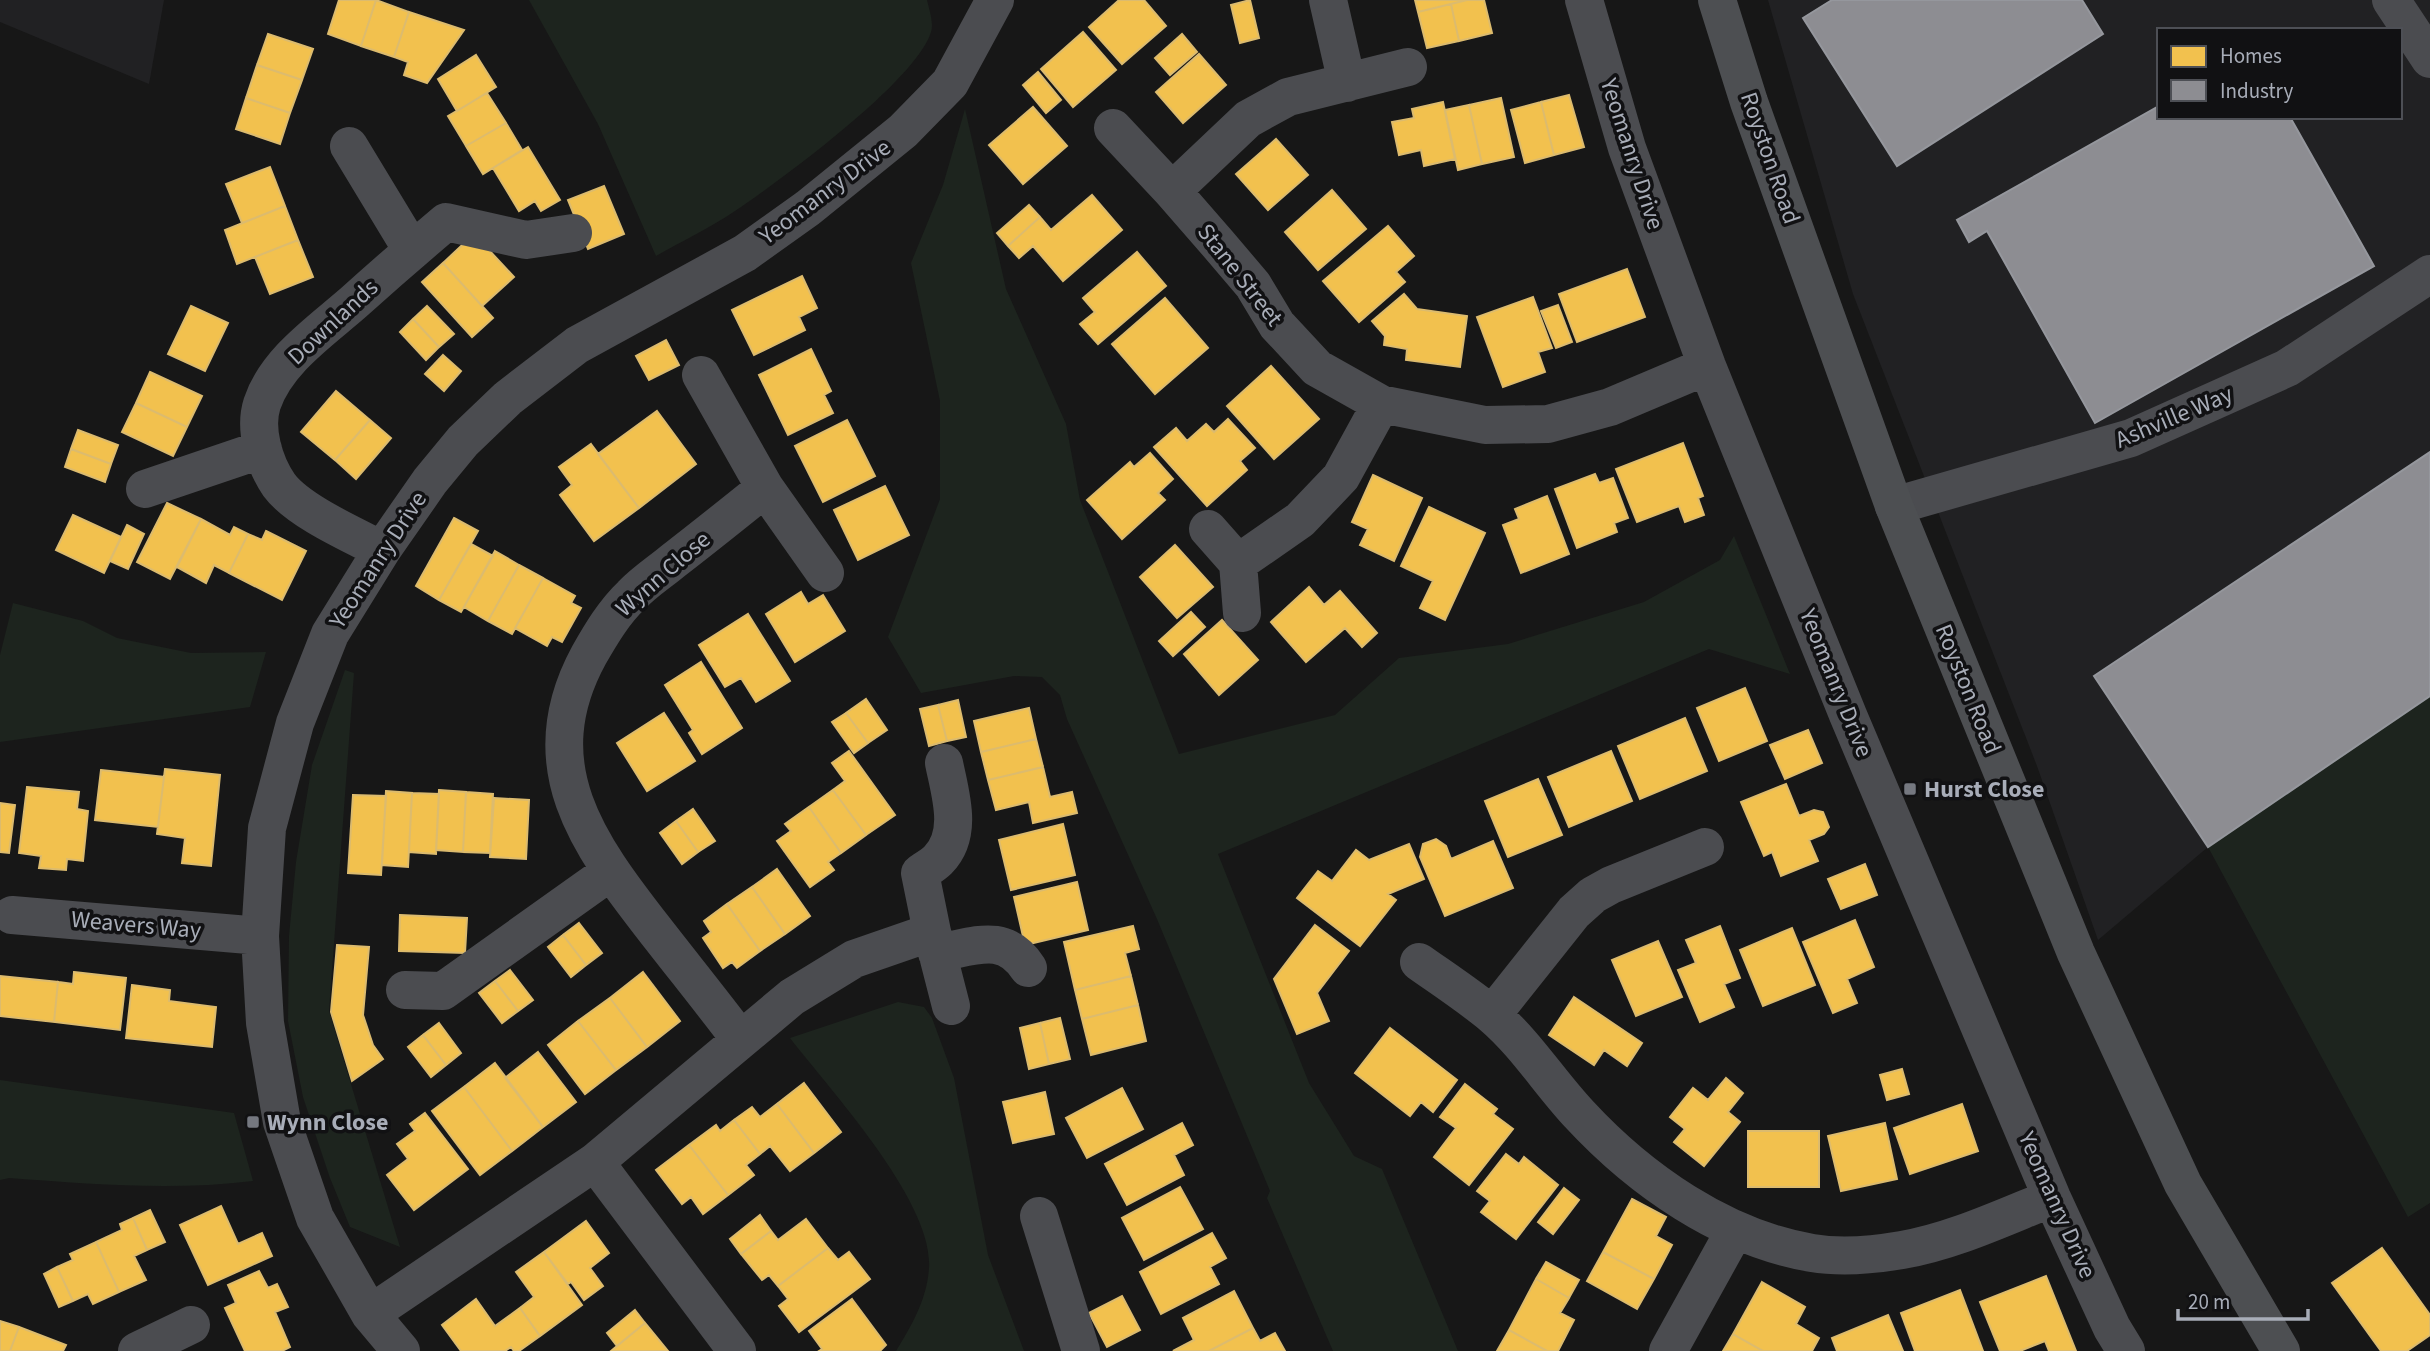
<svg xmlns="http://www.w3.org/2000/svg" width="2430" height="1351" font-family="'Source Sans 3',sans-serif">
  <style>
    .built { fill: #212123; fill-rule: evenodd }
    .green { fill: #1d241e }
    .homes { fill: #f2c14e; stroke: #dcbb6e; stroke-width: 2 }
    .industry { fill: #8d8d92; stroke: #95979d; stroke-width: 2 }
    .lines { fill: none; stroke-linecap: round; stroke-linejoin: round }
    .minor { stroke: #4b4c50; stroke-width: 38 }
    .major { stroke: #4d4f52; stroke-width: 38 }
    .poi-dot { fill: #757880; stroke: #111113; stroke-width: 2.5 }
    .labels { text-anchor: middle; dominant-baseline: central; stroke-width: 7; stroke-linejoin: round; paint-order: stroke }
    .street-label { font-size: 24px; fill: #a8adb8; stroke: #111113 }
    .poi-label { font-size: 24px; font-weight: bold; fill: #a8adb8; stroke: #111113; text-anchor: start }
  </style>
  <rect width="100%" height="100%" fill="#171717"/>
  <path class="built" d="M0,0H164L149,84L0,22Z
    M1768,0H2430V696L2208,847L2098,940L2037,766L1853,294ZM2159,30H2400V117H2159Z"/>
  <path class="green" d="M529,0H927C929,9 934,23 931,32C916,81 781,180 735,211C710,228 682,241 656,256L598,124Z
    M965,109L1006,289L1066,424L1080,500L1179,754L1335,715L1399,658L1508,644L1644,602L1720,560L1734,536L1790,674L1709,649L1218,854L1309,1083L1354,1156L1382,1169L1458,1351H1333L1267,1198L1270,1191L1157,919L1067,719L1060,695L1042,677L1014,676L921,693L888,637L940,499V401L911,263L943,185Z
    M13,603L83,621L117,638L191,653L266,652L250,707L0,742V655Z
    M345,670L354,673L329,1011L400,1247L350,1227L330,1178L303,1097L288,1021L289,936L296,862L312,765Z
    M2430,696V1203L2408,1217L2208,847Z
    M898,1002L924,1007L932,1018L954,1078L988,1255L1024,1351H896C912,1325 927,1299 929,1268C934,1202 830,1090 790,1038Z
    M0,1080L234,1113L253,1181C172,1191 90,1184 9,1178L0,1180Z"/>
  <path class="homes" d="M339,0H376L361,46L328,34Z
    M376,0L409,12L394,57L361,46Z
    M1119,0H1144L1166,26L1122,64L1089,27Z
    M1250,0L1259,38L1240,43L1231,5Z
    M1415,0H1467L1418,12Z
    M1467,0H1484L1492,33L1459,41L1451,4Z
    M1451,4L1459,41L1427,48L1418,12Z
    M409,12L464,30L427,83L404,75L408,62L394,57Z
    M1083,32L1116,70L1073,107L1041,69Z
    M268,34L313,49L302,80L257,65Z
    M1182,34L1197,52L1170,75L1155,58Z
    M1199,54L1226,85L1183,123L1156,92Z
    M476,55L496,87L457,111L438,79Z
    M257,65L302,80L290,113L246,98Z
    M1038,72L1061,100L1046,113L1023,85Z
    M487,93L506,123L466,146L448,116Z
    M1569,95L1584,147L1554,155L1541,102Z
    M246,98L290,113L280,144L236,129Z
    M1501,98L1514,157L1482,164L1469,105Z
    M1443,102L1455,159L1424,166L1421,150L1399,155L1392,122L1414,118L1412,109Z
    M1541,102L1554,155L1525,163L1511,110Z
    M1469,105L1482,164L1458,170L1445,110Z
    M1033,107L1067,146L1023,184L989,145Z
    M506,123L522,150L483,174L466,146Z
    M1276,139L1308,175L1268,210L1236,174Z
    M528,147L560,200L541,211L535,201L519,211L493,168Z
    M270,167L285,206L242,223L226,184Z
    M604,186L624,234L588,249L568,200Z
    M1332,190L1366,229L1318,270L1285,232Z
    M1092,195L1122,230L1063,281L1033,246L1019,258L1008,246L1040,217L1051,230Z
    M1029,205L1040,217L1008,246L997,233Z
    M285,206L298,240L237,264L225,230Z
    M1388,226L1414,256L1396,272L1405,282L1359,322L1323,281Z
    M474,234L514,277L482,306L443,263Z
    M298,240L313,277L270,294L255,257Z
    M1137,252L1166,286L1098,344L1080,324L1095,312L1083,298Z
    M443,263L493,318L472,337L422,282Z
    M1627,269L1645,317L1577,342L1559,294Z
    M802,276L817,308L799,317L805,330L754,355L732,310Z
    M1404,294L1417,309L1467,316L1460,367L1406,360L1407,349L1384,345L1385,336L1372,321Z
    M1533,297L1552,348L1538,352L1545,372L1503,387L1477,317Z
    M1165,298L1208,348L1155,394L1112,344Z
    M1558,305L1572,342L1556,348L1541,311Z
    M191,306L228,323L205,371L168,354Z
    M427,306L454,334L439,347L413,319Z
    M413,319L439,347L426,360L400,332Z
    M666,340L679,365L649,380L636,356Z
    M811,349L831,391L824,395L833,413L788,435L759,375Z
    M443,355L461,371L444,391L425,374Z
    M1271,366L1319,419L1274,459L1227,406Z
    M150,372L202,396L187,427L136,403Z
    M336,391L370,420L335,460L301,432Z
    M136,403L187,427L173,456L122,432Z
    M657,411L696,464L639,508L598,454Z
    M1228,419L1255,448L1240,461L1247,470L1207,506L1154,447L1176,428L1187,441L1206,424L1214,432Z
    M370,420L391,438L356,479L335,460Z
    M847,420L875,476L823,502L795,446Z
    M78,430L118,445L111,464L71,449Z
    M1683,443L1703,496L1698,498L1704,515L1685,522L1679,506L1637,522L1616,469Z
    M591,444L639,508L594,541L560,495L572,485L559,467Z
    M71,449L111,464L105,482L65,467Z
    M1150,453L1173,479L1158,493L1165,500L1122,539L1087,500L1130,462L1134,467Z
    M1595,474L1599,483L1613,478L1628,518L1614,523L1617,532L1577,548L1555,489Z
    M1373,475L1422,498L1394,561L1360,545L1368,529L1352,522Z
    M885,486L909,535L858,560L834,510Z
    M1547,496L1569,554L1521,573L1503,525L1519,519L1515,509Z
    M167,503L201,519L170,579L137,562Z
    M1429,507L1485,533L1445,620L1420,608L1433,581L1401,566Z
    M73,515L121,537L104,573L56,550Z
    M454,518L478,531L439,600L416,586Z
    M201,519L230,535L234,527L248,534L229,573L214,565L206,583L177,567Z
    M127,525L144,534L128,569L110,561Z
    M266,531L306,551L282,600L229,573L248,534L262,540Z
    M471,544L493,556L461,612L439,600Z
    M1175,545L1213,587L1177,618L1140,577Z
    M495,551L519,565L488,621L464,607Z
    M519,565L543,578L512,634L488,621Z
    M543,578L575,596L571,603L581,608L562,642L552,637L547,646L515,628Z
    M1309,587L1324,605L1340,591L1377,633L1362,647L1345,628L1306,662L1271,622Z
    M801,592L808,604L823,595L845,631L795,662L766,614Z
    M1191,612L1205,627L1173,656L1159,641Z
    M748,614L790,681L756,702L741,678L725,687L699,645Z
    M1222,620L1258,660L1219,695L1184,654Z
    M701,662L742,728L702,754L689,733L693,730L665,685Z
    M1745,688L1767,741L1719,761L1697,708Z
    M866,699L887,730L868,743L846,713Z
    M958,700L966,737L947,741L938,705Z
    M938,705L947,741L929,746L920,709Z
    M1029,708L1036,739L981,752L974,721Z
    M664,713L695,761L647,791L617,743Z
    M846,713L868,743L854,753L832,722Z
    M1685,718L1707,771L1640,799L1618,746Z
    M1808,730L1822,763L1785,779L1770,745Z
    M1036,739L1043,767L988,780L981,752Z
    M849,751L895,815L866,835L833,790L845,781L832,763Z
    M1611,751L1632,801L1569,827L1548,777Z
    M1043,767L1050,797L1072,792L1077,813L1033,823L1029,802L996,810L988,780Z
    M165,769L220,775L211,866L182,863L185,838L157,834Z
    M101,770L164,777L158,827L95,820Z
    M1538,779L1562,835L1508,857L1485,801Z
    M1786,784L1799,816L1814,810L1823,812L1829,827L1824,834L1809,840L1818,861L1781,876L1772,852L1764,856L1741,802Z
    M27,787L79,792L77,809L88,811L83,861L67,859L66,870L39,868L41,856L19,853Z
    M439,790L466,792L463,852L436,850Z
    M833,790L866,835L841,853L809,807Z
    M386,791L412,793L408,867L382,865Z
    M466,792L493,794L490,853L463,852Z
    M412,793L439,794L436,854L409,852Z
    M353,795L386,796L381,875L348,873Z
    M494,798L529,800L526,859L490,857Z
    M0,803L15,805L9,853L0,852Z
    M809,807L841,853L828,862L834,870L810,887L777,841L791,831L785,824Z
    M693,809L715,841L698,852L676,821Z
    M676,821L698,852L682,864L660,833Z
    M1063,824L1075,875L1011,890L999,840Z
    M1436,839L1446,846L1451,859L1493,841L1513,888L1445,916L1420,857L1423,844Z
    M1409,844L1424,879L1388,894L1396,900L1360,946L1297,898L1318,871L1332,881L1356,850L1369,860Z
    M1865,864L1877,895L1841,909L1828,879Z
    M777,869L810,916L785,934L752,887Z
    M1077,882L1088,930L1025,945L1014,897Z
    M752,887L785,934L760,951L727,904Z
    M727,904L760,951L737,968L732,962L723,968L703,938L711,932L704,921Z
    M400,915L467,918L465,953L399,951Z
    M1855,920L1874,967L1847,979L1857,1003L1833,1013L1803,942Z
    M579,923L602,953L586,965L563,935Z
    M1315,925L1349,951L1317,993L1329,1021L1297,1034L1274,979Z
    M1133,926L1139,949L1125,953L1131,976L1075,990L1064,942Z
    M1720,926L1740,978L1724,984L1734,1007L1700,1022L1678,970L1696,963L1686,940Z
    M1792,928L1815,985L1763,1006L1740,950Z
    M563,935L586,965L571,977L548,947Z
    M1658,941L1682,997L1636,1016L1612,960Z
    M337,945L369,947L363,1015L373,1045L383,1059L352,1081L331,1012Z
    M510,970L533,1000L518,1011L495,981Z
    M74,972L126,978L120,1030L54,1022L58,982L73,984Z
    M643,972L680,1021L647,1047L610,998Z
    M0,976L58,982L54,1022L0,1016Z
    M1131,976L1138,1005L1082,1019L1075,990Z
    M495,981L518,1011L502,1023L479,993Z
    M132,985L170,990L169,1001L216,1007L212,1047L126,1038Z
    M1574,997L1642,1043L1627,1066L1604,1050L1594,1065L1549,1035Z
    M610,998L647,1047L616,1070L578,1021Z
    M1138,1005L1146,1041L1091,1055L1082,1019Z
    M1060,1018L1070,1059L1049,1064L1040,1023Z
    M578,1021L616,1070L585,1094L548,1045Z
    M439,1023L461,1053L446,1065L423,1035Z
    M1040,1023L1049,1064L1029,1069L1020,1028Z
    M1390,1028L1457,1080L1433,1112L1421,1102L1410,1116L1355,1073Z
    M423,1035L446,1065L431,1077L408,1047Z
    M538,1052L576,1102L543,1127L505,1078Z
    M495,1063L543,1127L512,1151L464,1087Z
    M1902,1069L1909,1094L1887,1100L1880,1075Z
    M1726,1078L1743,1093L1728,1112L1740,1122L1704,1166L1674,1142L1685,1129L1670,1117L1693,1088L1708,1100Z
    M804,1083L841,1132L814,1153L777,1104Z
    M1465,1084L1497,1109L1493,1114L1513,1129L1469,1185L1434,1157L1456,1128L1440,1117Z
    M464,1087L512,1151L480,1175L432,1111Z
    M1122,1088L1143,1129L1087,1158L1066,1118Z
    M1045,1092L1054,1134L1013,1143L1003,1102Z
    M777,1104L814,1153L790,1171L770,1146L760,1154L734,1120L752,1107L760,1117Z
    M1962,1104L1978,1151L1910,1174L1894,1128Z
    M425,1113L468,1169L414,1210L387,1175L408,1159L397,1144L415,1131L410,1124Z
    M734,1120L760,1154L746,1165L754,1175L728,1195L689,1145L716,1125L720,1131Z
    M1182,1123L1193,1145L1174,1155L1184,1175L1127,1205L1105,1164Z
    M1885,1123L1897,1179L1841,1191L1828,1136Z
    M1748,1131H1819V1187H1748Z
    M689,1145L728,1195L703,1214L691,1197L682,1204L656,1170Z
    M1506,1154L1519,1164L1524,1157L1558,1185L1516,1239L1481,1212L1490,1201L1477,1191Z
    M1180,1187L1203,1229L1144,1260L1122,1218Z
    M1564,1188L1579,1200L1553,1234L1538,1222Z
    M1632,1199L1666,1217L1656,1236L1672,1245L1654,1279L1603,1252Z
    M221,1206L238,1244L262,1233L272,1256L208,1285L180,1225Z
    M150,1210L165,1242L147,1250L133,1218Z
    M760,1215L771,1231L741,1254L730,1239Z
    M133,1218L147,1250L134,1256L146,1280L119,1292L96,1242L122,1230L120,1224Z
    M806,1219L828,1248L778,1286L769,1275L762,1280L741,1254L771,1231L778,1240Z
    M586,1221L609,1253L590,1268L603,1286L584,1300L571,1282L568,1284L544,1252Z
    M1212,1233L1226,1258L1210,1267L1219,1284L1161,1314L1140,1272Z
    M96,1242L119,1292L93,1304L88,1294L73,1301L57,1267L73,1260L70,1254Z
    M828,1248L838,1260L849,1252L870,1279L799,1332L779,1306L788,1299L778,1286Z
    M2382,1248L2430,1315V1335L2407,1351H2381L2332,1283Z
    M544,1252L582,1305L540,1336L520,1308L534,1297L516,1272Z
    M1603,1252L1654,1279L1637,1309L1587,1281Z
    M1546,1262L1579,1280L1569,1298L1536,1279Z
    M57,1267L73,1301L59,1307L44,1274Z
    M259,1271L268,1288L277,1284L288,1307L275,1312L290,1347L282,1351H245L225,1308L236,1303L228,1285Z
    M2046,1276L2076,1351H2049L2045,1341L2020,1351H2000L1980,1302Z
    M1536,1279L1569,1298L1560,1313L1574,1320L1558,1351H1547L1509,1330Z
    M1762,1282L1805,1307L1796,1324L1819,1338L1812,1351H1763L1733,1334Z
    M1960,1290L1983,1351H1915L1901,1313Z
    M1234,1291L1253,1328L1209,1351H1173L1194,1340L1183,1318Z
    M1122,1296L1140,1330L1107,1347L1089,1313Z
    M476,1299L495,1326L520,1308L540,1336L519,1351H514L511,1347L505,1351H461L442,1325Z
    M852,1299L886,1345L880,1351H819L822,1349L809,1331Z
    M635,1310L645,1323L617,1346L607,1333Z
    M1888,1315L1903,1351H1837L1832,1338Z
    M0,1321L19,1327L10,1351H0Z
    M645,1323L668,1351H611L617,1346Z
    M19,1327L66,1345L63,1351H10Z
    M1253,1328L1260,1341L1275,1333L1285,1351H1209Z
    M1509,1330L1547,1351H1497Z
    M1733,1334L1763,1351H1723Z"/>
  <path class="industry" d="M1832,0H2082L2103,34L1897,166L1803,18Z
    M2159,106V117H2290L2374,266L2095,423L1987,231L1969,242L1957,220Z
    M2430,452V696L2208,847L2094,676Z"/>
  <g class="lines">
    <path class="minor" d="M1328,0L1347,83
      M1584,0L1627,148L1707,366L1848,715L2052,1198L2112,1328L2126,1351
      M2391,0L2430,59
      M1113,128L1172,191L1219,245L1253,285L1277,325L1317,368L1381,404L1485,425L1548,424L1610,407L1707,366
      M349,146L412,250
      M1172,191L1248,119L1288,97L1408,67
      M701,375L765,488L825,573
      M145,489L263,449
      M1894,506L2131,438L2287,368L2430,274
      M1208,529L1238,563L1242,613
      M382,550C353,535 298,511 279,485C264,463 254,429 262,404C276,361 321,331 354,302C384,275 415,248 446,222L526,240L573,233
      M1238,563L1300,520L1341,477L1381,404
      M944,763C950,793 964,834 938,860C933,865 926,869 920,873L932,932L951,1006
      M12,915L260,936
      M937,953C974,947 1004,931 1028,968
      M1419,962C1443,979 1469,996 1492,1015C1526,1044 1549,1082 1579,1114C1640,1180 1723,1238 1812,1253C1842,1258 1873,1255 1902,1250C1954,1241 2004,1217 2052,1198
      M405,990L443,991L610,872
      M1492,1015L1574,912L1593,895L1611,885L1705,847
      M740,1039C712,1002 683,966 655,930C588,844 529,765 589,655C601,634 614,612 632,595C644,582 660,572 673,561C704,537 734,513 765,488
      M595,1162L737,1351
      M1039,1216L1081,1351
      M370,1314L595,1162L792,997L854,959L932,932
      M137,1351L191,1325
      M401,1351L370,1314L315,1218L282,1122L265,1023L260,936L267,828L295,723L330,634L382,550L430,481L463,441L508,398L577,345L745,253L808,208L903,131L950,83L995,0
      M1668,1351L1735,1230"/>
    <path class="major" d="M1717,0L1749,102L1894,506L2076,953L2183,1184L2281,1351"/>
  </g>
  <g class="poi-dot">
    <rect x="1903" y="782" width="14" height="14" rx="3.5"/>
    <rect x="246" y="1115" width="14" height="14" rx="3.5"/>
  </g>
  <g class="labels">
    <g class="street-label">
      <text transform="translate(1632 154) rotate(72)">Yeomanry Drive</text>
      <text transform="translate(1770 158) rotate(71)">Royston Road</text>
      <text transform="translate(825 192) rotate(-37)">Yeomanry Drive</text>
      <text transform="translate(1240 275) rotate(52)">Stane Street</text>
      <text transform="translate(333 322) rotate(-43)">Downlands</text>
      <text transform="translate(2174 417) rotate(-23)">Ashville Way</text>
      <text transform="translate(378 560) rotate(-57)">Yeomanry Drive</text>
      <text transform="translate(663 574) rotate(-41)">Wynn Close</text>
      <text transform="translate(1836 683) rotate(68)">Yeomanry Drive</text>
      <text transform="translate(1968 689) rotate(68)">Royston Road</text>
      <text transform="translate(136 925) rotate(5)">Weavers Way</text>
      <text transform="translate(2057 1205) rotate(66)">Yeomanry Drive</text>
    </g>
    <g class="poi-label">
      <text x="1924" y="789">Hurst Close</text>
      <text x="267" y="1122">Wynn Close</text>
    </g>
  </g>
  <rect x="2157" y="28" width="245" height="91" fill="#111113" stroke="#4d4f55" stroke-width="2"/>
  <rect x="2171" y="46" width="35" height="21" fill="#f2c14e" stroke="#4d4f55" stroke-width="2"/>
  <text x="2220" y="63" font-size="21" fill="#a8adb8">Homes</text>
  <rect x="2171" y="80" width="35" height="21" fill="#8d8d92" stroke="#4d4f55" stroke-width="2"/>
  <text x="2220" y="98" font-size="21" fill="#a8adb8">Industry</text>
  <path d="M2178 1309v10h130v-10" fill="none" stroke="#a8adb8" stroke-width="3.5"/>
  <text x="2188" y="1309" font-size="21" fill="#a8adb8" stroke="#111113" stroke-width="5" paint-order="stroke">20 m</text>
</svg>
